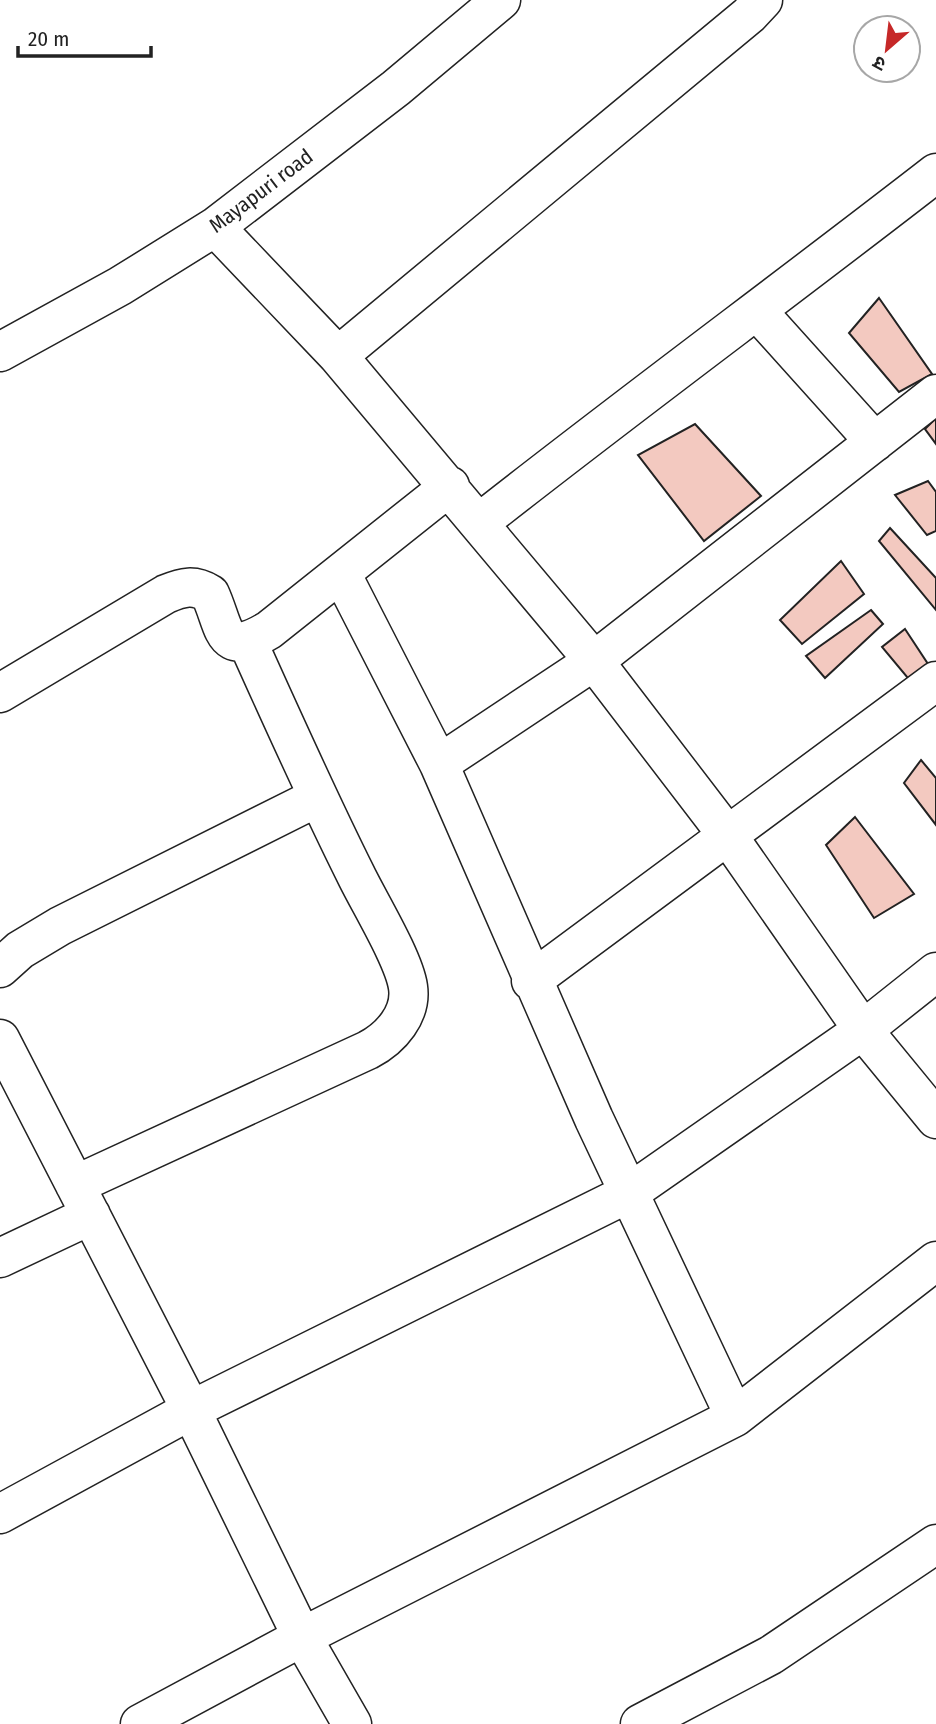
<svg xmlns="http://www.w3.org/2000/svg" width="936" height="1724" font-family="'Fira Sans Condensed','Noto Sans Devanagari',sans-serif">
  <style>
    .building { fill: #f3c9c0; stroke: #222; stroke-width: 2 }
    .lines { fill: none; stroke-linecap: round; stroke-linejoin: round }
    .minor-casing { stroke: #222; stroke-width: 41 }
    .minor { stroke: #fff; stroke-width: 38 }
    .labels { text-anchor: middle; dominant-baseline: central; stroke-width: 5; stroke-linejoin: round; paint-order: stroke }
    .street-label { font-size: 21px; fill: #222; stroke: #fff }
  </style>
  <rect width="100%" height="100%" fill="#fff"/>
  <path class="building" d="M879,298L932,374L899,392L849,333Z
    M936,418V444L925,429Z
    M695,424L761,496L704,541L638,455Z
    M928,481L936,492V531L927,535L895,495Z
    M890,528L936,578V610L879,541Z
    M841,561L864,594L802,644L780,620Z
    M871,610L883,624L825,678L806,656Z
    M905,629L928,664L912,683L882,647Z
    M921,760L936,778V825L904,783Z
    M855,817L914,894L874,918L826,845Z"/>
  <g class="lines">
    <g class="minor-casing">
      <path id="minor" d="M215,227L338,356L594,661L728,836L863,1030L936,1119
        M758,312L875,442
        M0,352L120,286L215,227L396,88L501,0
        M338,356L749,15L763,0
        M479,523C630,404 784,291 936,173
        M341,573L439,764L594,1119L735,1417
        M0,693L166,594C183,587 194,584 210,594C226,629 221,659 269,630L450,486
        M439,764L594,661L936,394
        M0,968L20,950L60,926L318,797
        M531,981L936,681
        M0,1039L191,1410L302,1637L352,1724
        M75,1185L368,1050C391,1038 412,1014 408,987C404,959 369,902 356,875C318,799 283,721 248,643
        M0,1258L91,1215
        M0,1514L191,1410L629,1193L863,1030L936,972
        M140,1724L302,1637L735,1417L936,1261
        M640,1724L771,1655L936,1544"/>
    </g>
    <use href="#minor" class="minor"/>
  </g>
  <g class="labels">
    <g class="street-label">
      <text transform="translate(261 191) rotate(-37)">Mayapuri road</text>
    </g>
  </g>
  <g transform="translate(887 49) rotate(208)"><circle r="33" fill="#ffffff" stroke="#a7a7a7" stroke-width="2"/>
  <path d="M0-5L12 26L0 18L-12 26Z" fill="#c62828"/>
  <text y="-10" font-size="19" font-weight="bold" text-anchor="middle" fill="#222222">उ</text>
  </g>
  <path d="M18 46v10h133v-10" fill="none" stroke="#222222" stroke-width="3.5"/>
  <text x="28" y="46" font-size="21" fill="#222222" stroke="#ffffff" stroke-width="5" paint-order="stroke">20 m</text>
</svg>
